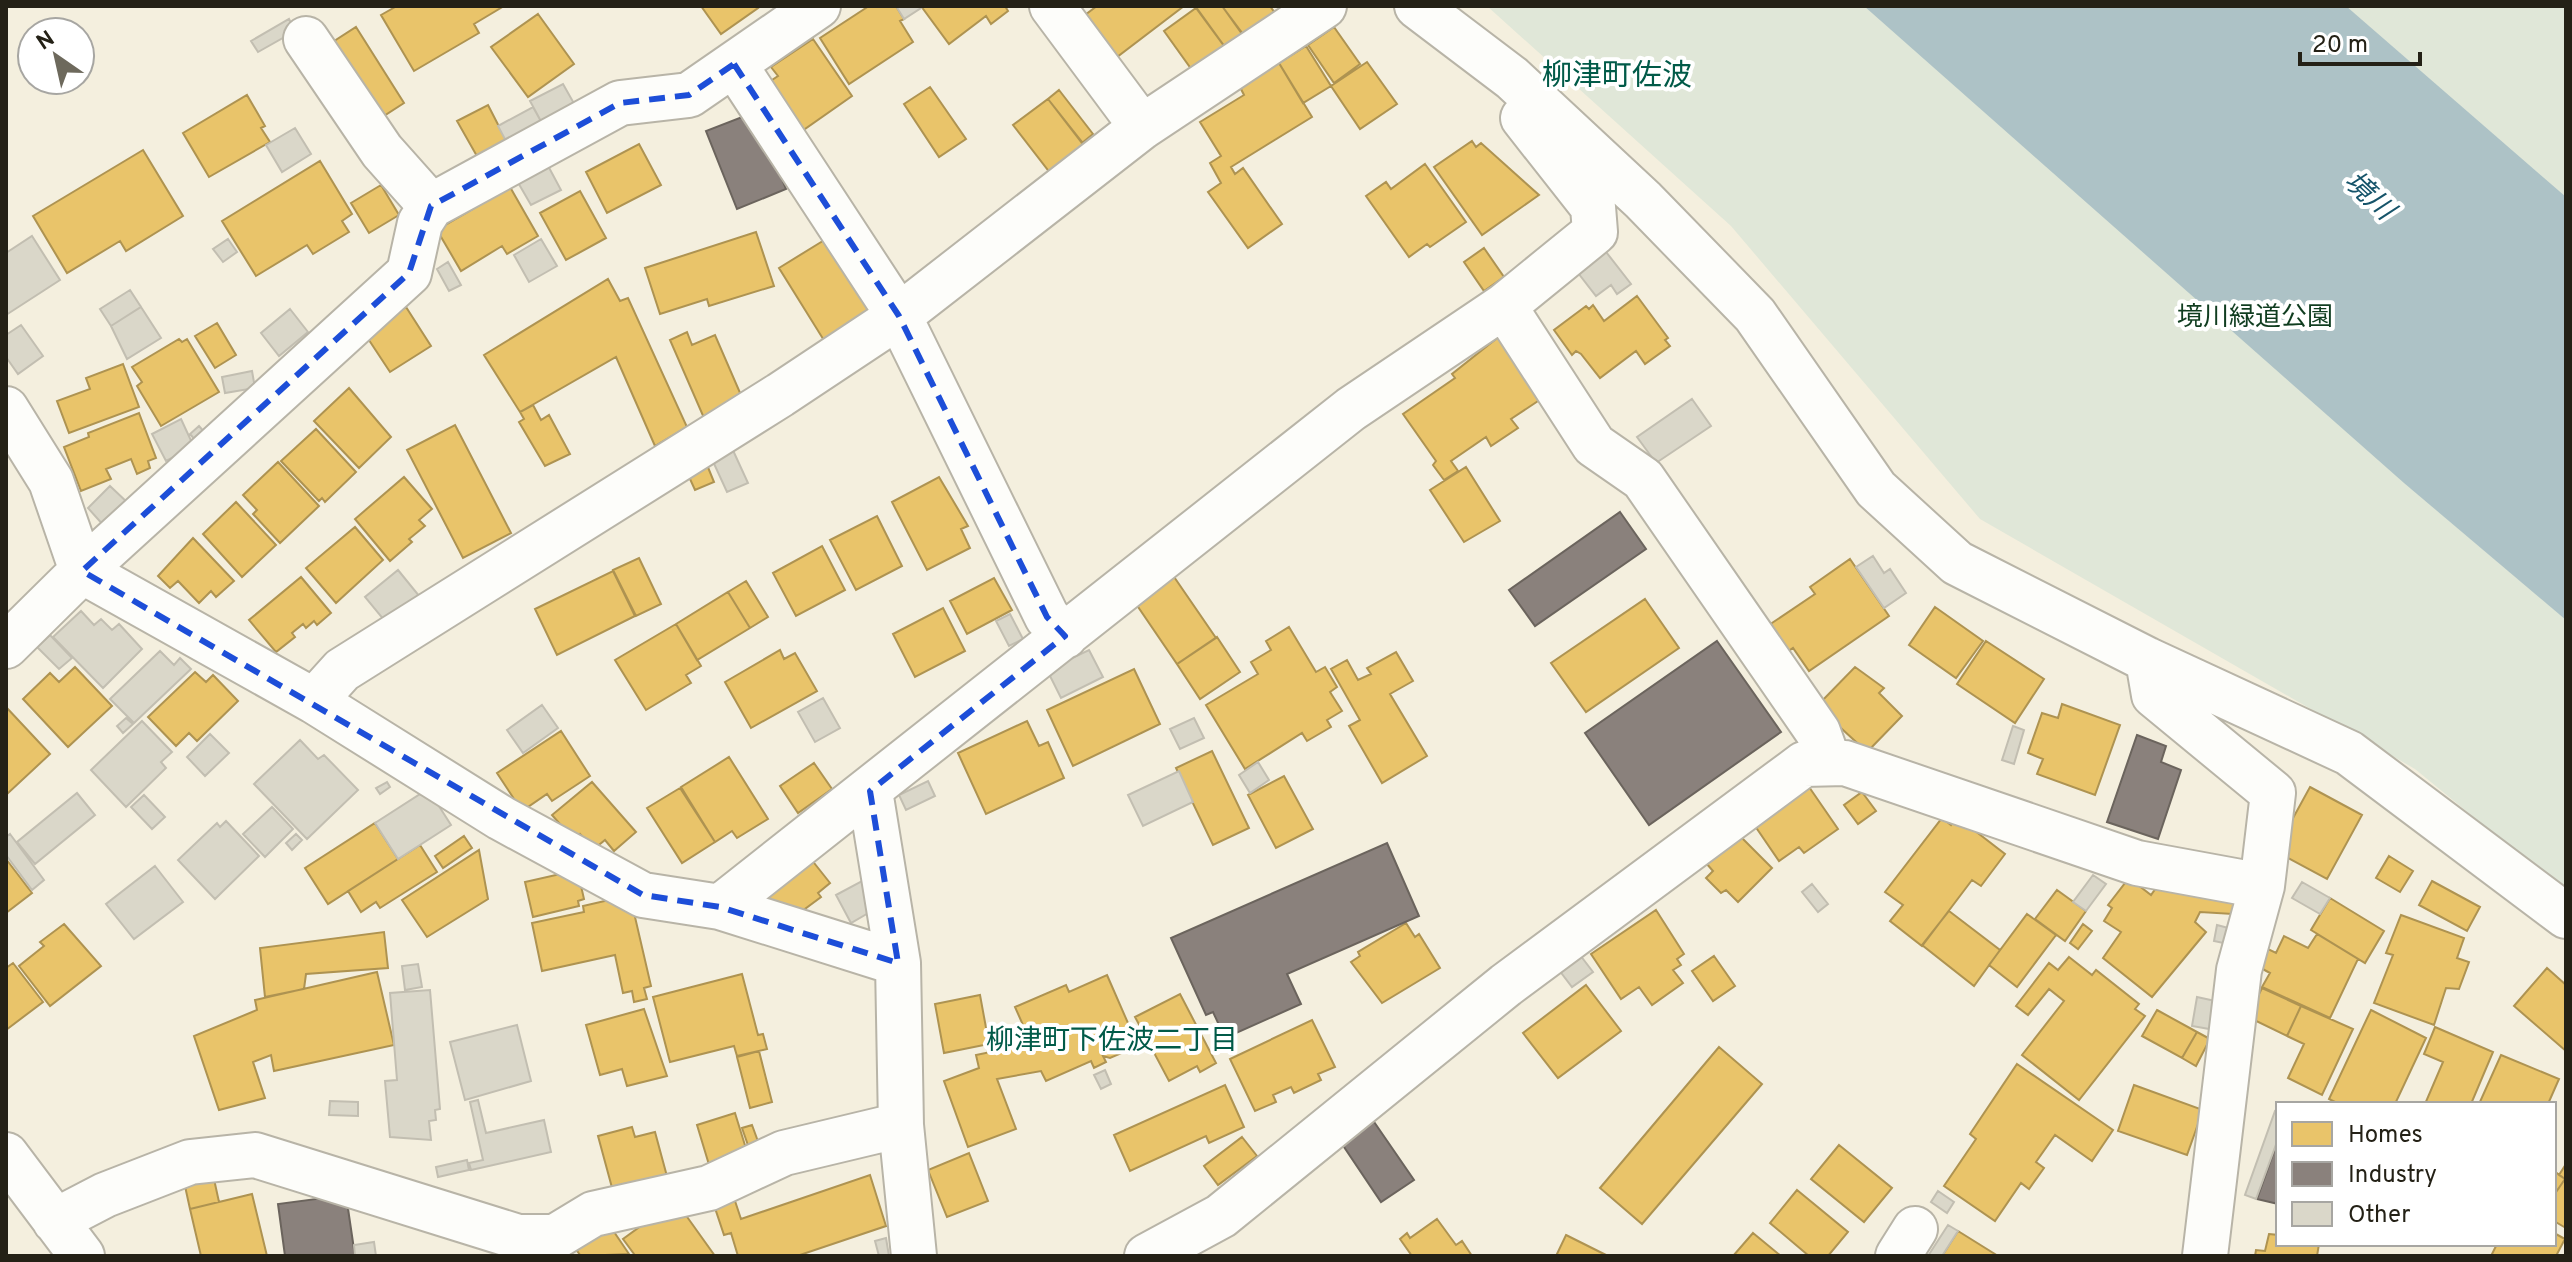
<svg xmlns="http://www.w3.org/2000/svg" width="2572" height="1262" font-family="Overpass,'Noto Sans JP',sans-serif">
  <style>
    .green { fill: #e0e7d8 }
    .water { fill: #adc2c6 }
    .homes { fill: #e9c46a; stroke: #ae9351; stroke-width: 2 }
    .industry { fill: #8a817c; stroke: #6b645d; stroke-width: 2 }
    .building { fill: #dad7c9; stroke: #c2beb1; stroke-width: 2 }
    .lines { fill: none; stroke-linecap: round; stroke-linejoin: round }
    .minor-casing { stroke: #b8b4a7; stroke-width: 48 }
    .minor { stroke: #fdfdfa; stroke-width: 44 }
    .marked { fill: none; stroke: #1d4ed8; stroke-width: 6; stroke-dasharray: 16 10; stroke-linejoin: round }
    .labels { text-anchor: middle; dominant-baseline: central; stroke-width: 8; stroke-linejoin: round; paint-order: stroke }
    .park-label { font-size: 26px; fill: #103d20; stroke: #fff }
    .water-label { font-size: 28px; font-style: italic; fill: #16546a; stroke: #fff }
    .neighbourhood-label { font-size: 28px; fill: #015a48; stroke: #fff }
    .quarter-label { font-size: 30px; fill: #015a48; stroke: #fff }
  </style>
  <rect width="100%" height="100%" fill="#f4efde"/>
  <path class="green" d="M1487,6H2566V893L2415,769L1980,519L1731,226Z"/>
  <path class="water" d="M1864,6H2346L2566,197V620L2404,483Z"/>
  <path class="homes" d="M397,6H504L474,24L479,33L414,71L381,15Z
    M701,6H756L758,8L721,34Z
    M869,6H896L904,19L900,21L913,42L849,84L820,38Z
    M921,6H1005L1008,11L991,24L986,16L949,44Z
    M1097,6H1184L1117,57L1085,15Z
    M1222,6H1270L1277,16L1246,38Z
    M1222,6L1242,34L1225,47L1196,7Z
    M1196,8L1224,46L1192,70L1164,31Z
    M538,14L574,64L528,97L491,47Z
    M356,27L404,103L376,121L328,45Z
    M1334,27L1360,64L1334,83L1308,45Z
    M813,39L852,96L802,131L769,82L778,76L771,67Z
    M1306,46L1331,86L1303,103L1279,63Z
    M1367,62L1397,104L1360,129L1331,86Z
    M1279,63L1312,117L1231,167L1235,174L1243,168L1282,224L1248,248L1208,192L1221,183L1210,163L1221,156L1200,122L1244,95L1240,87Z
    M930,87L966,139L939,157L904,104Z
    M1059,90L1093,134L1082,143L1048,99Z
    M247,95L265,126L261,128L270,142L209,177L183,133Z
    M1048,99L1086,147L1051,174L1013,125Z
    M488,105L508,144L478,158L457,121Z
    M1472,141L1476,147L1481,143L1539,195L1482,235L1434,167Z
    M639,144L661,185L607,213L586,172Z
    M143,150L183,216L126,251L120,241L67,273L33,216Z
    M320,161L352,214L342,221L349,232L313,254L307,245L256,276L222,221Z
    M1425,164L1466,222L1430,247L1427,244L1409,257L1366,196L1386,182L1391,189Z
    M381,185L399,215L369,233L351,203Z
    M510,187L538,236L507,254L502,246L461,271L437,230Z
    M580,191L606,238L566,260L540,213Z
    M756,232L774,286L709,306L707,299L660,314L645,268Z
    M826,239L872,313L825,342L779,268Z
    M1484,248L1504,277L1484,291L1464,262Z
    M608,279L620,301L628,298L687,427L655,446L616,357L520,412L484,355Z
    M1637,296L1668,338L1665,340L1670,346L1645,364L1636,351L1600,378L1581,354L1576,351L1572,355L1554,330L1586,306L1589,309L1593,305L1604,321Z
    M406,307L431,346L390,372L365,334Z
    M217,323L236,355L215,368L195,336Z
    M687,332L692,345L715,335L744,402L704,418L670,340Z
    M1501,335L1544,397L1511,419L1518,428L1491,446L1486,437L1451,461L1458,471L1444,480L1433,465L1436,461L1403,414L1455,378L1452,374Z
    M179,339L182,342L187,339L219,392L161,426L137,386L142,382L132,367Z
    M123,364L139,407L69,433L57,401L90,389L86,378Z
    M349,388L391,437L359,468L314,421Z
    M533,405L541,420L549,415L570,454L545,466L519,422L524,419L520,412Z
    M139,413L156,458L148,461L150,468L137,474L131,459L106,469L111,479L81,491L64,447L89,437L88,433Z
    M455,425L511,533L463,558L407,450Z
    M316,429L356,472L325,502L322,498L319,501L281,461Z
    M705,460L714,482L695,490L685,468Z
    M278,462L319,506L280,543L253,514L257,510L243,495Z
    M1466,467L1500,521L1464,542L1430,490Z
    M404,477L432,509L419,520L425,526L409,539L412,542L390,561L355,519Z
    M939,477L968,526L961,529L970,548L927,570L892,502Z
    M236,502L276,545L242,577L203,534Z
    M877,516L902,566L856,590L830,540Z
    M355,527L383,560L336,603L306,568Z
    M193,538L234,581L216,597L211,591L199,603L178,581L170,588L158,576Z
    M822,546L845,590L796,616L773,573Z
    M639,558L661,604L636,616L613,570Z
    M1850,559L1889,616L1809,671L1793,648L1787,652L1769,625L1815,594L1810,587Z
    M613,571L635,616L557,655L535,609Z
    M1170,571L1216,638L1177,664L1132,598Z
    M301,577L331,613L317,625L314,621L306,628L303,624L292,633L295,637L276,652L249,620Z
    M994,578L1012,610L967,634L950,601Z
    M746,581L768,617L750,628L728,592Z
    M728,592L750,628L697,660L676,624Z
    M1645,599L1679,648L1586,712L1551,663Z
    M1935,607L1983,641L1956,678L1909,645Z
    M943,608L965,651L915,677L893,634Z
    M676,624L701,666L686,675L691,683L646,710L615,660Z
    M1289,627L1316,672L1325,667L1337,687L1330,692L1342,711L1327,720L1331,727L1307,741L1302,733L1245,769L1206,705L1258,674L1251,662L1271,650L1266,641Z
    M1217,637L1240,672L1200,699L1177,664Z
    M1986,641L2044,679L2015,723L1957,684Z
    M780,650L784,659L795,653L817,691L751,728L725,682Z
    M1396,652L1413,681L1390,694L1427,756L1382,783L1349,726L1360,720L1331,669L1347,660L1358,680L1371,674L1367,668Z
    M75,667L112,706L68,747L23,699L50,673L59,682Z
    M1855,667L1884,688L1879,693L1902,716L1867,752L1817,706Z
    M1134,669L1160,724L1073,766L1047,710Z
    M195,672L206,682L213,675L238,701L197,741L189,733L176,746L148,717Z
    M2062,704L2120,725L2095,795L2037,774L2043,759L2028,753L2042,713L2058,718Z
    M6,707L50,754L6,795Z
    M1027,721L1039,746L1048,742L1064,778L986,814L958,753Z
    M561,731L590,776L552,801L547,794L522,811L497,773Z
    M1212,751L1249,828L1213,845L1176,768Z
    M729,757L768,819L737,838L732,831L715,842L681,787Z
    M814,763L832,789L798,813L780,786Z
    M1284,776L1313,829L1276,848L1248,795Z
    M592,782L636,832L614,851L605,840L594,849L580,834L574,840L552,815Z
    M1807,784L1838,829L1804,853L1799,847L1779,861L1753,823Z
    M2310,787L2362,815L2327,879L2275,851Z
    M680,788L715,842L682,863L647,808Z
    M1862,792L1876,811L1858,824L1844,805Z
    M1957,817L2005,854L1981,886L1972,880L1922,946L1890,921L1903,905L1885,892L1942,818L1951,825Z
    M375,823L398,859L328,904L305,868Z
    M1736,832L1772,868L1738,902L1726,890L1721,893L1706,878L1713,871L1706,863Z
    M464,836L472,848L443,868L435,856Z
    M420,845L437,872L380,908L376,902L361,912L348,891Z
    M479,850L488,899L427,937L402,900Z
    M807,854L830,883L818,893L821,897L794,917L752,897Z
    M2389,856L2413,871L2400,892L2376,878Z
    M6,859L32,893L6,913Z
    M569,872L579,877L584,899L578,901L579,906L533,917L525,882Z
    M2129,878L2151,895L2156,888L2238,902L2233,914L2200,912L2195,922L2206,932L2152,997L2103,958L2121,932L2104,921L2112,908L2108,905Z
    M2432,881L2480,907L2467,931L2419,905Z
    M2057,890L2086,911L2065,941L2035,919Z
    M2330,898L2384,931L2365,963L2311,930Z
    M609,900L632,904L651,986L644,988L647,999L634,1002L632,991L623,993L615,955L542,971L532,923L584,912L583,906Z
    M1656,910L1684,954L1677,959L1681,965L1673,970L1683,983L1652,1005L1639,987L1621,999L1591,954Z
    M1949,911L2000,950L1974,986L1922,945Z
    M2027,914L2056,935L2017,987L1989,965Z
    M2401,915L2464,938L2457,958L2469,962L2459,989L2446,988L2434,1025L2374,1003L2393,955L2386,953Z
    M1406,923L1415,937L1419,934L1440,968L1382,1003L1351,962L1360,956L1358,952Z
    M64,924L101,966L50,1006L19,966L44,946L40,942Z
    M2083,924L2092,931L2078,949L2070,943Z
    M384,932L388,968L306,974L304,989L265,997L260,948Z
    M2317,934L2358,959L2330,1018L2262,987L2270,973L2259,967L2268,949L2276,953L2284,936L2308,948Z
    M1714,956L1735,986L1713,1001L1692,971Z
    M2069,957L2092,975L2096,970L2139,1004L2135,1009L2145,1016L2079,1100L2022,1055L2064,1001L2049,989L2028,1015L2016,1006L2049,963L2058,970Z
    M13,963L43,1002L6,1030V968Z
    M2547,968L2566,985V1051L2514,1006Z
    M377,972L394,1045L274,1071L271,1055L253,1062L265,1098L219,1110L194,1036L257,1010L255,1000Z
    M742,974L758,1035L763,1034L767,1049L737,1056L734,1046L670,1062L653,997Z
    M1107,975L1138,1046L1110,1058L1103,1056L1106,1062L1094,1068L1091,1061L1046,1081L1041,1071L997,1079L1016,1129L968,1147L944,1081L979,1068L976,1055L1024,1045L1016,1028L1023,1025L1015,1007L1066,985L1069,992Z
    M1586,985L1621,1031L1558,1078L1523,1033Z
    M2262,988L2301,1006L2287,1036L2248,1017Z
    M1180,994L1216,1063L1200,1072L1197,1066L1169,1081L1135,1017Z
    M980,995L989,1044L944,1053L935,1004Z
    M2301,1006L2353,1029L2322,1095L2288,1078L2304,1044L2287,1036Z
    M644,1009L667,1076L627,1086L622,1069L600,1075L586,1025Z
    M2157,1010L2197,1032L2182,1058L2142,1036Z
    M2371,1010L2426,1038L2395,1104H2339L2329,1099Z
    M1312,1020L1335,1067L1318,1074L1321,1080L1294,1093L1291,1087L1273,1095L1276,1102L1255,1111L1230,1059Z
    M2435,1027L2493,1052L2471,1104H2425L2443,1062L2424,1054Z
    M2197,1032L2210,1039L2196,1066L2182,1058Z
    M1719,1047L1762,1084L1642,1224L1600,1188Z
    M759,1051L772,1102L750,1108L737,1057Z
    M2501,1055L2559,1079L2548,1104H2479Z
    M2017,1064L2113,1130L2092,1161L2055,1135L2036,1162L2044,1168L2029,1189L2021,1183L1995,1221L1944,1186L1976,1139L1970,1134Z
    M1225,1085L1244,1127L1209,1143L1206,1136L1130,1171L1114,1135Z
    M2134,1085L2203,1110L2187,1155L2118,1131Z
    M735,1113L748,1155L710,1168L697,1125Z
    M752,1125L760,1147L750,1151L742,1128Z
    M632,1127L635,1137L655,1132L668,1180L614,1195L598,1136Z
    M1242,1137L1257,1156L1218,1185L1204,1166Z
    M1839,1145L1892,1188L1864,1222L1811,1179Z
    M969,1153L988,1201L947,1217L928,1170Z
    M2566,1164V1228L2554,1221V1195L2565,1179L2559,1175Z
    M212,1170L219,1202L190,1209L183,1177Z
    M2554,1171L2565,1179L2554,1195Z
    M870,1175L886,1226L797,1256H738L731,1233L724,1235L713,1202L733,1195L741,1219Z
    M1797,1190L1848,1232L1828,1256H1809L1770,1223Z
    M252,1194L267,1256H201L190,1209Z
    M685,1214L715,1256H631L634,1254L623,1239L638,1228L634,1223Z
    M1437,1219L1456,1245L1462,1241L1472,1256H1412L1400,1239L1407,1233L1410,1238Z
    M608,1223L629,1254L581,1256L574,1247Z
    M1958,1231L1998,1256H1942Z
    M1753,1233L1781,1256H1733Z
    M2554,1233L2565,1239L2556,1256H2491L2497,1244H2554Z
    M2269,1234L2278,1235V1244H2319L2317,1256H2255L2256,1250L2265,1251Z
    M1566,1235L1608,1256H1556Z"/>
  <path class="industry" d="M755,112L786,189L737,209L706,131Z
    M1620,512L1646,549L1535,626L1509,590Z
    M1717,641L1781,732L1649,825L1585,733Z
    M2137,735L2166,746L2161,762L2181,770L2158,839L2107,822Z
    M1387,843L1419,916L1287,974L1301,1004L1225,1038L1213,1012L1206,1015L1171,938Z
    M1370,1116L1414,1180L1381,1202L1338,1138Z
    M2278,1140V1204L2257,1199Z
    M346,1195L355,1256H285L278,1204Z"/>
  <path class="building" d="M896,6H919L921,8L904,19Z
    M289,19L295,31L258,52L251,41Z
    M563,84L576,107L543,125L530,101Z
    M533,107L543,125L507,143L498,126Z
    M295,128L311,154L282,172L266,145Z
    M546,162L561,190L531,205L516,179Z
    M32,236L60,280L6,315V253Z
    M228,239L237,252L223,262L213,249Z
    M541,239L557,266L529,282L514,255Z
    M1603,248L1631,284L1617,294L1611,285L1596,296L1575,269Z
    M448,262L461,285L449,291L437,269Z
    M130,290L141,307L111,326L100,309Z
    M141,307L161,338L127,359L111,326Z
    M290,309L308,332L279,356L261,333Z
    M21,325L43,356L18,374L6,357V335Z
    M252,371L255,388L225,393L222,377Z
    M1692,399L1711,426L1656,463L1637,437Z
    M181,419L194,447L166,461L152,434Z
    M199,426L205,433L196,441L190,434Z
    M731,446L748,483L727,492L710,455Z
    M110,486L129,504L105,527L88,508Z
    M1873,556L1884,573L1890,569L1906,593L1884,608L1856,567Z
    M398,570L420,597L384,620L365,597Z
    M81,611L94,625L101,619L112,630L119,624L142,649L103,688L53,637Z
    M1010,614L1023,639L1009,646L996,621Z
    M50,635L72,658L59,669L37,647Z
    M1089,650L1103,677L1061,698L1047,670Z
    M160,651L174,665L180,658L191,669L134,723L110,699Z
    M823,698L840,728L815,742L798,712Z
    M542,705L558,728L523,753L507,730Z
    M126,718L133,724L123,733L117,726Z
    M1194,718L1204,738L1180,749L1170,729Z
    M142,721L172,752L161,762L166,768L126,807L91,770Z
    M2013,726L2024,730L2014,764L2002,760Z
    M210,734L229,753L205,776L187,757Z
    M300,740L318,759L324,755L358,790L307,839L254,784Z
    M1258,762L1269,780L1250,793L1239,775Z
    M1179,771L1193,802L1143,826L1128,795Z
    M928,781L935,796L906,810L899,795Z
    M387,782L390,787L380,794L376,788Z
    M428,789L451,825L398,859L375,823Z
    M77,793L95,815L35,864L17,842Z
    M144,795L165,817L152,829L131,807Z
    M272,807L293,829L265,857L243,834Z
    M226,821L259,856L215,899L178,860L217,823L220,827Z
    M10,834L44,880L32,890L6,855V837Z
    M296,834L302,840L292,850L286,843Z
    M155,866L183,902L134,939L106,904Z
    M2093,875L2106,884L2086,911L2073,902Z
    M862,881L877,908L851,923L836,895Z
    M2302,882L2330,898L2320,914L2292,898Z
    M1812,884L1828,904L1818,912L1802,892Z
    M2217,925L2236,930L2233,945L2214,941Z
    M1580,955L1593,972L1572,987L1559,970Z
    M418,964L422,987L405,990L402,966Z
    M430,990L440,1109L435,1110L436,1120L429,1121L431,1140L390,1137L385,1081L397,1080L390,993Z
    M2197,997L2220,1002L2215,1030L2192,1026Z
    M517,1025L531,1081L465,1100L450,1042Z
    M1105,1070L1111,1084L1101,1089L1094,1075Z
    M478,1100L486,1133L544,1120L551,1152L471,1170L469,1163L483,1160L470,1102Z
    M330,1101L358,1102V1116L329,1115Z
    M2275,1111L2278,1112V1139L2256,1199L2245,1195Z
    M467,1160L469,1170L438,1177L436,1167Z
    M1938,1191L1954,1202L1947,1213L1931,1202Z
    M1948,1225L1958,1231L1942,1256H1928Z
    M886,1238L889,1256H879L875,1241Z
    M374,1242L376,1256H355L354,1245Z"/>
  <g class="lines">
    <g class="minor-casing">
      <path id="minor" d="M1052,6L1142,127
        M1417,6L1512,78L1643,200L1755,315L1876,489L1957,563L2148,660L2349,753L2566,916
        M306,39L382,151L431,206
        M734,64L899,316L1047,617L1065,636
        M1504,306L1594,445L1643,479L1818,732L1829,763
        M6,409L51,481L82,571L314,701L501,818L643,895L720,907L898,963L870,791
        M6,646L82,571L409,273L420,223L431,206L620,103L689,95L818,6
        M2148,660L2154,695L2273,793L2262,886L2239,970L2205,1256
        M314,701L342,670L780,395L899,316L1142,127L1324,6
        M720,907L1351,409L1504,306L1595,232L1593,207L1523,118
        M898,963L901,1125L914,1256
        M6,1155L82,1256
        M55,1221L105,1195L190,1162L255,1155L518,1237H555L593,1214L709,1188L784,1153L901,1125
        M1147,1256L1221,1216L1506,985L1804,764L1845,763L2137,863L2262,886
        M1898,1256L1915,1229"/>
    </g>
    <use href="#minor" class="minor"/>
  </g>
  <path class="marked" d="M734,64L899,316L1047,617L1065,636L870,791L898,963L720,907L643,895L82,571L409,273L431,206L620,103L689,95Z"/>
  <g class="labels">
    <g class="park-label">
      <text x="2255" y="318">境川緑道公園</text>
    </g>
    <g class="water-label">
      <text transform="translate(2368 197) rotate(43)">境川</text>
    </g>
    <g class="neighbourhood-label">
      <text x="1112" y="1042">柳津町下佐波二丁目</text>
    </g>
    <g class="quarter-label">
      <text x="1617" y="77">柳津町佐波</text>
    </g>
  </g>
  <rect width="2572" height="1262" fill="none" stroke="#242116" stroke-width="16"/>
  <rect x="2276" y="1102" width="280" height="144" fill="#ffffff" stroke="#a7a6a2" stroke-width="2"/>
  <rect x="2292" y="1122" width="40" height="24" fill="#e9c46a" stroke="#a7a6a2" stroke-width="2"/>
  <text x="2348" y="1142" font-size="24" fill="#242116">Homes</text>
  <rect x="2292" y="1162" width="40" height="24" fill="#8a817c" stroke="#a7a6a2" stroke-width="2"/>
  <text x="2348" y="1182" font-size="24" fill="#242116">Industry</text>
  <rect x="2292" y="1202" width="40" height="24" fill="#dad7c9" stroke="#a7a6a2" stroke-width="2"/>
  <text x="2348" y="1222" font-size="24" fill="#242116">Other</text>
  <g transform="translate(56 56) rotate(326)"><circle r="38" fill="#ffffff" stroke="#a7a6a2" stroke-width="2"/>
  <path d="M0-6L14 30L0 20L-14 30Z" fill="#6d695c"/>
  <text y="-12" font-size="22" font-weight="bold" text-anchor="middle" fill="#242116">N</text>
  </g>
  <path d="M2300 52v12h120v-12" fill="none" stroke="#242116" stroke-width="4"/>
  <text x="2312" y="52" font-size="24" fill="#242116" stroke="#ffffff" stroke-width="6" paint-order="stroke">20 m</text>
</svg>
